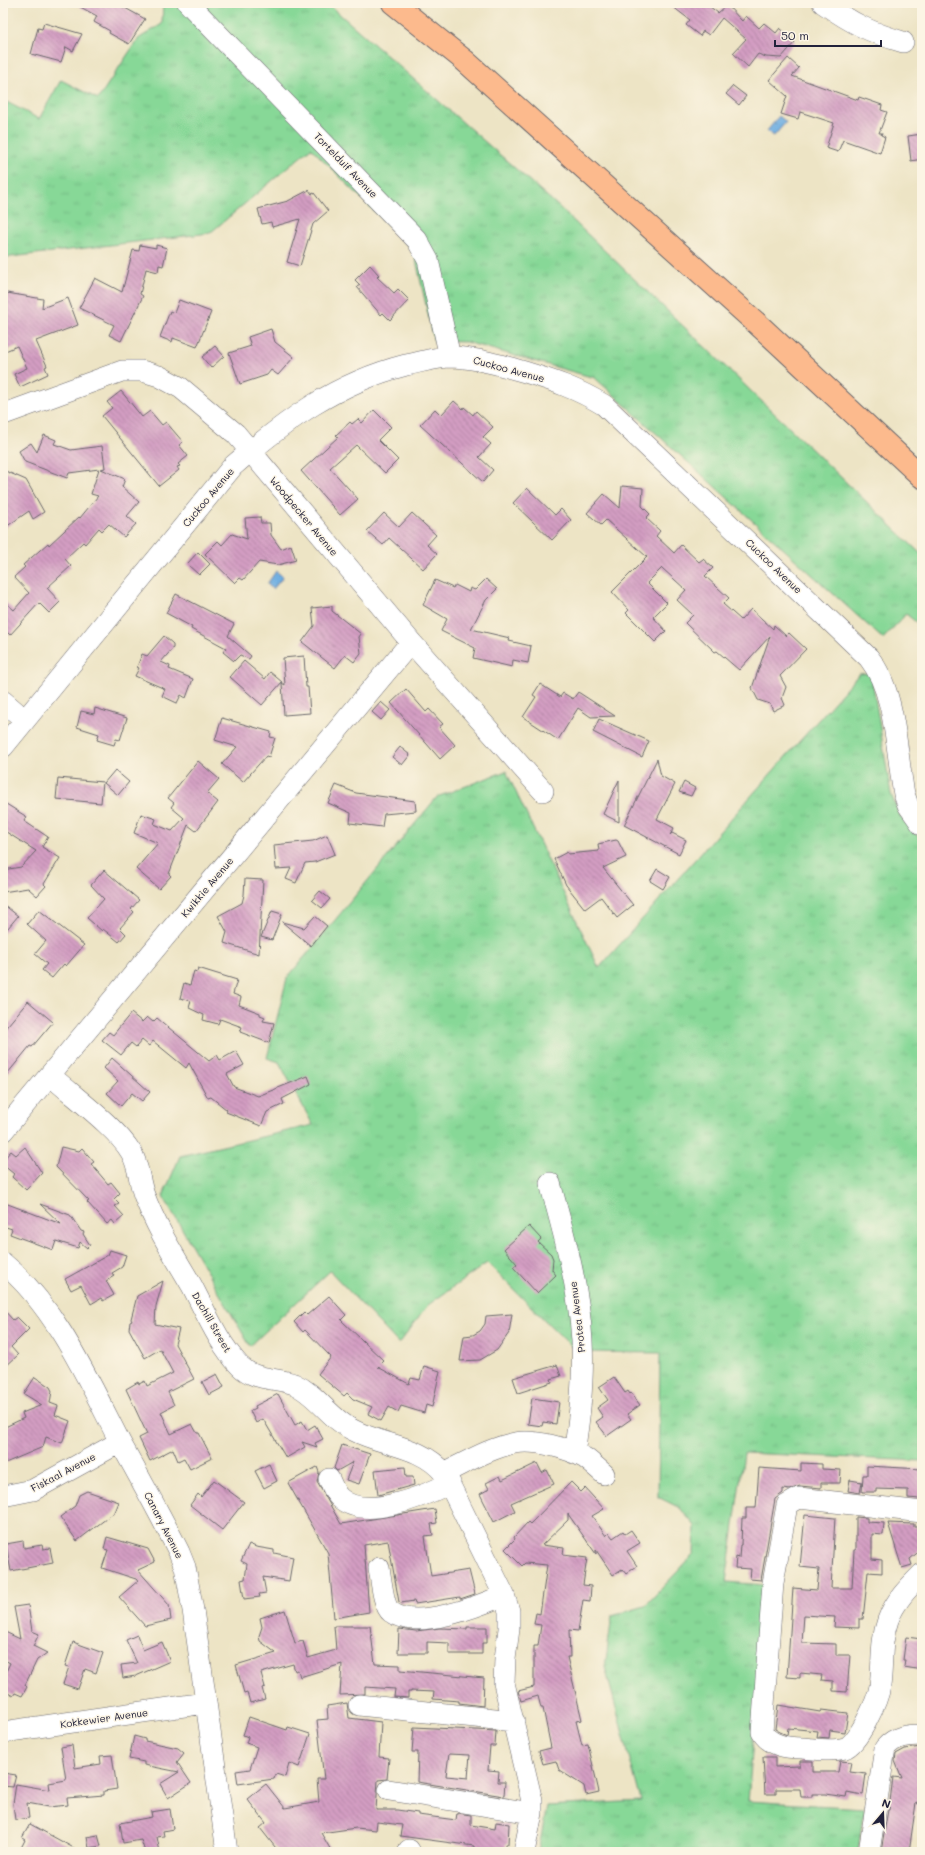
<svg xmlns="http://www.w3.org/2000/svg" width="925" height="1855" font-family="Mali,sans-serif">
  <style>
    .grass { fill: url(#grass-tufts); stroke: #547d69 }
    .water { fill: url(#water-ripples); stroke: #48688e }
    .building { fill: url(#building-back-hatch); fill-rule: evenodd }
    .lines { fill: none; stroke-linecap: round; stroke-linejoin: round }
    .minor-casing { stroke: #69666b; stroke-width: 22 }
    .highway-casing { stroke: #69666b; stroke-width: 24 }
    .minor { stroke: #fff; stroke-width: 21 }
    .highway { stroke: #fcba8d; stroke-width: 22 }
    .labels { text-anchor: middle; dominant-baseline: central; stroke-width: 3; stroke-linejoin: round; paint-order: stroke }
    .street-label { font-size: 10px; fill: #22223b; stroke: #fcf5e5 }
  </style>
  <defs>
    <pattern id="grass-tufts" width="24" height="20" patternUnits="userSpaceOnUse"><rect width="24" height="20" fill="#87d897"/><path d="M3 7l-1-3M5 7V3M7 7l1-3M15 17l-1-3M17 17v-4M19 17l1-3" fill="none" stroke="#74b983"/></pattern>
    <pattern id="water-ripples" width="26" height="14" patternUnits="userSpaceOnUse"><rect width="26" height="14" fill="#6dade1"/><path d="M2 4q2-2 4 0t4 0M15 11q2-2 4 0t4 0" fill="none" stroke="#598cb8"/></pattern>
    <pattern id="building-back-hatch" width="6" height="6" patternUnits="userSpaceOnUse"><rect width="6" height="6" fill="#d39dc2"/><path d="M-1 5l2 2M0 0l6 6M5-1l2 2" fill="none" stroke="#ab809f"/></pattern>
  </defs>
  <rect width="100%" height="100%" fill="#fcf5e5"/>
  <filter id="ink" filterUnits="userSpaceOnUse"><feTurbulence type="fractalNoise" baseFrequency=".025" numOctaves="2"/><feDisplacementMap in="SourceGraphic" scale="8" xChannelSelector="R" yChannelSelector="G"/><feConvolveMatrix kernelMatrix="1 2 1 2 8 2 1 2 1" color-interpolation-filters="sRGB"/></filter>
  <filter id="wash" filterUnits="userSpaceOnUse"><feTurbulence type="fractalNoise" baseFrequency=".012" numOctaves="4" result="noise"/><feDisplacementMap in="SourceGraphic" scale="16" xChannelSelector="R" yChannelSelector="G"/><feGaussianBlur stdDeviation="0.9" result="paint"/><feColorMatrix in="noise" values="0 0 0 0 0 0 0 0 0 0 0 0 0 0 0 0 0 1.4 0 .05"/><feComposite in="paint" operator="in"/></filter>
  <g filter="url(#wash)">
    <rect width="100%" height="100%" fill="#ede4c5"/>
    <path class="grass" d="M163,3H327L557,205L922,555V627L906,614L883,639L595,378L466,342L434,341L414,251L311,148L210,233L3,258V100L39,119L61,80L98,99L138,39L162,24Z
      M871,673L891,794L900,816L922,841V1461L744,1453L726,1582L766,1585L748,1801L864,1808L858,1852H538L547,1806L641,1801L605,1667L612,1616L645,1606L694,1554L695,1526L680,1508L658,1497L660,1353L577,1352L487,1263L428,1305L399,1344L330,1271L250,1346L163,1196L180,1156L313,1125L279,1062L267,1058L287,978L437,797L506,771L599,968L859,674Z"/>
    <path class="water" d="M779,116L786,122L774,136L767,131Z
      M276,571L283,577L273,589L267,584Z"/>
    <g id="blocks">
      <path class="building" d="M73,3H116L145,19L129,44L109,33L110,31L94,22L97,16Z
        M668,3H705L718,13L727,5L742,21L746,16L759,28L764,23L776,33L780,28L795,42L781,58L766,57L758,54L748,67L733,53L746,39L722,18L709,35L703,31L700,36L686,25L690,20Z
        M44,23L82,34L73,51L66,47L61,62L31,54L38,28L42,29Z
        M788,58L799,68L792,76L858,100L859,97L882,105L881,110L887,112L879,133H882L881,135L885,137L880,153L843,140L838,152L826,148L834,123L800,112L798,119L781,114L787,96L769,80Z
        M733,86L746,96L739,105L726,94Z
        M922,134V159L911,161L908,136Z
        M309,190L312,194L314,193L328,211L313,224L300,266L287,262L300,219L272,227L271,222L262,224L258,209L288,201Z
        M140,245L156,248V245L167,248L163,266L159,265L158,272L146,269L140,294L143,296L121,341L109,335L114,325L79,308L95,278L122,292L133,250L139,251Z
        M370,265L379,275L377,277L394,293L398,289L409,300L390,320L383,313L381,315L357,287L360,285L355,280Z
        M7,293L43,299L42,308L68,298L78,325L36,341L47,366L45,367L48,374L20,387L14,374L27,368L17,346L3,352V315Z
        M179,300L211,312L197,347L173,338L172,342L160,337L170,311L174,313Z
        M271,329L275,342L294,357L278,375L271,370L267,375L240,384L229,353L251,346L248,337Z
        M215,346L224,356L211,368L202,357Z
        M121,391L142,417L150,411L162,425L166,422L183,442L179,445L188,456L178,464L180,466L177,467L179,470L159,486L102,416L112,408L107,402Z
        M454,401L463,409L464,407L473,415L476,411L493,427L483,437L491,444L479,457L493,470L483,482L420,425L435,409L441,415Z
        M374,410L391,427L378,440L398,460L385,473L356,445L330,468L358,499L340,515L301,471L338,437L336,435L350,422L352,424L358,419L362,423Z
        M44,435L56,440L54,444L71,450L102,446L105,468L101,469L125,479L122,487L139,502L127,516L136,524L124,537L109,524L102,531L99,528L85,544L83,542L65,559L71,566L47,588L60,602L49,613L39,603L10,635L3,628V600L14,610L29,593L14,577L25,567L23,565L48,543L49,545L79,517L80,518L98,496L91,494L99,469L69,473L67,478L25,462L19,451L31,443L37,452Z
        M3,470L26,480L44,512L33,519L29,511L3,529Z
        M622,486L643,488L642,506L650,514L646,518L660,531L656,536L674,553L681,545L699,562L703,559L713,568L705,576L729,598L723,604L741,620L751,609L773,629L774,625L786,636L789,633L806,649L780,676L786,687L782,698L785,705L773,711L770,704L758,700L752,688L770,636L739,670L717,651L715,652L685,623L693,615L677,600L686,590L662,568L647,583L667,603L653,617L666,631L655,642L626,613L629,610L612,592L647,557L606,520L601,525L587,513L604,494L620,508Z
        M527,488L555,515L561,509L571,520L552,540L513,503Z
        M384,513L399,527L412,513L436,535L427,545L437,554L423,569L389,538L383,545L367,531Z
        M260,517L261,523H270L271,535L281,549L291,545L296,560L278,565L259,562L243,580L240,578L235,583L205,554L218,541L222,545L232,534L247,539L245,518Z
        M198,552L210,564L199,575L187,564Z
        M486,579L497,589L486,600L471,629L510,638L509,641L531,646L528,663L513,660L512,667L473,658L475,648L441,631L447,619L423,605L435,580L453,588L455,585L469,592L470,588L475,590Z
        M176,594L234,624L228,636L251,656L249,659L240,655L234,661L223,652L226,648L191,629L192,627L166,613Z
        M332,606V611L361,634L359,637L361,653L354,662L345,655L335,668L302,642L314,626L312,608Z
        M164,636L173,644V648L161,662L170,666L169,669L193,679L186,698L181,695L177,703L162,696L165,689L135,676L139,668L137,667L142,654L147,656Z
        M304,656L306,687H308L310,713L284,715L282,683L285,685L283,658Z
        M244,661L265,679L270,672L282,682L262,705L230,677Z
        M540,684L560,697L563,693L573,699L578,692L615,716L591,717L578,708L558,740L523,717L536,697L533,695Z
        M406,689L426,712L429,709L443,724L439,727L455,745L440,759L391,703Z
        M381,702L390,710L381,720L372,712Z
        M95,708L127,718L120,740L116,739L114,745L97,740L99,734L77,727L81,711L94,714Z
        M222,718L271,732L270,737L275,738L269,757L266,756L243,782L222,764L237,747L215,740Z
        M599,719L649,741L642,757L593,732Z
        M400,747L410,755L402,765L392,757Z
        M657,759L661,776L675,784L657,819L674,828L670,835L672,833L686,840L679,854L624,825Z
        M198,761L219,779L207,793L218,802L196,831L188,825L169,874L171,876L159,889L136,869L158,843L134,833L141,814L156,819L154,824L172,831L184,818L171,807L174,803L168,798Z
        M115,770L129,782L118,795L104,783Z
        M58,778L103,782L101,803L56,799Z
        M619,780V822L603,814Z
        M684,782L695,788L691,796L679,792Z
        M336,785L356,793L415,801L416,811L384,814L382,827L350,823L351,813L328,803Z
        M3,802L27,817L24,821L48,837L42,847L60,858L44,884L46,886L37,896L28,888L3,892V870L21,867L36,851L3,830Z
        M327,835L335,854L315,862L305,863L296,883L286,879L291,868L276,869L274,845L313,841Z
        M616,840L618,841L626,857L603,868L633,905L617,918L601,897L585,909L566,885L554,859L567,852L568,854L599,851L598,844Z
        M657,869L670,877L663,889L650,881Z
        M104,870L139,900L131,909L134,912L120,928L126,934L119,942L103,929L102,931L87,918L104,899L91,885Z
        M245,879L263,880L259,954L224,943L227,932L218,916L242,903L244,895Z
        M320,891L330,899L322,908L312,900Z
        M3,904L18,916L3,934Z
        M39,910L84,945L66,966L64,964L52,978L42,970L47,964L35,954L46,941L27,924Z
        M272,911L282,914L272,940L261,937Z
        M315,916L327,926L311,946L282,922L304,928Z
        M198,968L237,980L233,994L241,997L239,1005L260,1013V1015L265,1017L263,1021L274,1023L269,1043L240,1032L242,1027L220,1019L218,1024L203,1020L204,1015L189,1008L191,1001L180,998L184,983L190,985L194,971L197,972Z
        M28,1001L53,1022L32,1047L30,1046L3,1079V1031Z
        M131,1013L142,1022L147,1017L153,1022L157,1018L209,1061L217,1055L220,1060L236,1051L244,1065L227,1074L234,1087L258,1096L308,1076L311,1084L282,1099L284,1104L267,1112L261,1126L226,1112L227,1110L211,1097L208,1098L189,1063L186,1068L153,1041L149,1046L142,1040L136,1047L131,1043L121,1055L102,1040L109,1032L113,1035Z
        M112,1058L150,1092L142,1101L132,1093L121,1106L107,1093L118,1081L104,1068Z
        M25,1147L42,1173L26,1190L12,1177L14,1174L3,1165V1160L11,1151L16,1155Z
        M61,1147L79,1151L82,1148L94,1162L91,1164L108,1184L111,1182L120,1193L114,1199L119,1204L115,1206L124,1216L115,1224L112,1220L107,1224L87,1202L89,1201L56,1167Z
        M5,1203L61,1224L40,1204L70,1215L81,1231L84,1232L83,1234L90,1245L87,1248L80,1242L78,1248L56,1241L53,1250L10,1234L12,1229L3,1226V1209Z
        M529,1226L541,1239L538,1242L551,1254L553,1259L552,1270L556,1275L537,1293L513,1267L517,1264L504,1249Z
        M110,1250L126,1255L122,1267L112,1273L114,1276L106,1281L114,1295L103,1301L101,1298L91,1304L81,1285L71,1290L65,1279L108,1255Z
        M163,1281L156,1306L155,1324L179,1329L175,1344L194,1379L168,1392L174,1405L161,1412L171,1434L192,1424L197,1433H199L212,1458L190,1469L184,1458L178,1461L173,1449L150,1461L139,1438L147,1434L126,1389L138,1382L139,1384L145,1381L147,1386L173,1373L160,1349L145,1358L129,1329L130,1322L132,1321L131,1319L137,1296Z
        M329,1296L346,1315L341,1320L384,1361L378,1367L409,1384L411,1378L420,1380L424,1366L440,1371L432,1407L426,1405L424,1413L401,1406L398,1412L389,1407L381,1421L368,1414L372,1407L353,1399L347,1393L344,1396L318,1374L331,1357L305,1330L303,1332L294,1322L304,1312L307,1315Z
        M3,1309L13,1320L17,1317L29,1329L11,1347L18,1355L3,1369Z
        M512,1314L509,1333L497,1350L480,1360L460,1361L464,1336L473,1335L480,1331L485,1324L486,1316Z
        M557,1365L561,1376L551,1379L552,1382L518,1393L513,1378Z
        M217,1374L224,1387L209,1395L202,1382Z
        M35,1377L50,1387L52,1391L50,1403L58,1406L55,1415L70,1421L62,1443L46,1437L43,1447L3,1464V1428L24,1418L22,1413L42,1405L24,1394Z
        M614,1377L625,1393L628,1391L630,1394L631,1393L640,1405L627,1414L631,1419L607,1436L596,1422L603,1417L597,1408L608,1400L599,1387Z
        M278,1394L295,1425L302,1421L307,1430L315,1425L323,1439L315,1443L317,1447L302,1442L305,1447L286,1458L263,1419L256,1423L250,1411L256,1408L255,1406Z
        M532,1398L559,1402L556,1424L543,1422L542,1426L528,1424Z
        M342,1445L370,1454L359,1484L346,1480L353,1462L337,1471L334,1468Z
        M537,1463L542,1473L547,1470L554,1484L511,1503L515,1511L494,1522L480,1494L489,1489L486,1483L500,1476L502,1480Z
        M801,1463L822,1464V1469L841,1470L840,1483H821V1488L800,1486L789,1490L783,1489V1493L775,1499L761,1580L750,1579L751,1569L735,1568L736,1557L739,1558L740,1545H741L742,1518H746V1508H756L759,1468L801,1471Z
        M269,1464L277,1481L264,1488L255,1471Z
        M867,1466L922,1469L920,1499L908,1498V1490L876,1489V1492H862L863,1475H867Z
        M317,1467L319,1472L317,1482L341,1524L435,1509L437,1523L431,1524L433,1535L425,1536L431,1576L469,1570L475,1594L460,1599V1597L415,1604L414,1601L401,1603L399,1602L388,1541L364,1545L369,1612L334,1618L328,1553L288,1483Z
        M405,1467L406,1477H413L414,1485L378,1495L375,1470Z
        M214,1480L244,1502L222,1530L190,1505L198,1494L201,1497Z
        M850,1480L862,1482L860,1493L848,1491Z
        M571,1482L581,1492L585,1488L604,1509L592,1516L606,1536L609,1533L613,1538L623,1531L625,1534L631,1530L640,1543L627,1551L637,1566L626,1574L622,1569L613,1575L596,1550V1554L568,1514V1520L542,1545L564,1548L563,1555L587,1558L583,1585L591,1586L590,1601L583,1600L578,1631L569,1630L570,1657H567L582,1720L576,1721L582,1745L588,1744L599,1792L586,1795L584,1786L559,1770L556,1761L543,1764L539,1751L551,1748L543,1708H541L538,1696L521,1701L518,1691L534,1687V1646H538L541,1625L534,1624L536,1613L540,1614L547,1565L525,1563L522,1566L505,1549L515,1539L514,1537L528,1522L530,1524Z
        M87,1491L119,1502L115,1512L77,1541L60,1517L75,1506L79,1495Z
        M805,1515L835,1518L831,1588H852L854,1550H856V1517L867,1518V1522L884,1523L883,1535L872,1534V1559L882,1560V1573L868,1572L863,1619H859V1628L834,1627L835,1617L804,1615L802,1643L836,1644V1655H850L847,1692L833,1691V1681L821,1680L822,1675L800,1673V1678L787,1677L793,1588L817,1590L819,1569L800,1567Z
        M888,1523L914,1524V1527H922V1549L910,1559L912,1565L902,1568Z
        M107,1537L148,1549L155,1562L138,1570L169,1605L171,1620L145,1626L119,1597L139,1580L102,1568L108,1550L104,1549Z
        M23,1541L24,1548L42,1545L43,1549L50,1548L53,1563L11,1571L6,1544Z
        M249,1544L256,1547L274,1550V1553L293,1557L289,1581L263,1577L266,1593L259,1594L260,1597L244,1599L241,1580L245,1579L247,1564L241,1561Z
        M28,1605L32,1631L39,1634L33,1646L47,1653L37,1660L25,1685L27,1687L22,1696L15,1693L13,1696L3,1690V1678L10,1663L3,1659V1631L20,1639L14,1607Z
        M285,1610L295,1643L303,1641L308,1658L336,1650L334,1626H370L375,1664L400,1665V1670L484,1678L483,1706L459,1703V1701L433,1699L434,1692L411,1691V1692H408V1698L394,1697L395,1689L365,1687V1694L340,1695L342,1664L300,1677L298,1670L295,1671L293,1664L261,1673L265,1687L262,1688L265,1699L250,1703L247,1692L244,1693L236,1665L276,1653L260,1641L259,1636L262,1627L260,1618Z
        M467,1627H487V1643H482V1654H449V1643L427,1642V1653H398L399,1629L416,1631L440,1628L467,1629Z
        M137,1635L143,1650L162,1642L170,1661L136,1676L123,1678L121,1665L137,1663L126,1640Z
        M906,1637L922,1639V1670L904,1667L905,1660H903Z
        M73,1642L103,1653L96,1673L85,1669L78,1689L63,1684L69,1667L65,1666Z
        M347,1703L349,1718L381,1722L379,1757L389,1758L387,1779L378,1780L376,1810H397L418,1813V1815L456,1820L457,1813L471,1815V1825L495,1829L496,1822L509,1824L508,1844H506L505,1852H493L474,1849V1846L400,1836L402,1825L377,1822L376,1830L356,1828L321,1833L332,1852H279L260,1828L266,1823L247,1799L266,1784L285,1808L319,1802L317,1779H324L317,1720L328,1719L327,1706Z
        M778,1705L820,1712L821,1710L848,1713L845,1732L830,1730L829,1738L817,1737L818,1731L788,1728L787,1735L780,1732L775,1729Z
        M249,1717L287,1730L288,1727L310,1734L299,1767L289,1763L285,1777L276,1774L274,1779L238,1784L236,1771L250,1769L257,1747L246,1743L248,1737L243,1735Z
        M414,1727L496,1731L495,1746H490L488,1770L499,1771L498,1782H505L504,1796L417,1782L418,1752H412ZM449,1754L470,1755L468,1778L446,1776Z
        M134,1736L145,1739V1741L178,1748L184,1753L177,1762L191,1783L168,1798L160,1784L179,1772L144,1765V1762L129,1759Z
        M72,1745L75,1768L101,1764L100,1756L112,1755L117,1789L104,1791V1795L67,1798L68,1805L49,1807L27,1803L29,1818L15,1820L13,1804L16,1784L50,1790L49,1783L66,1780L61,1747Z
        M922,1747V1777L918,1804L916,1803L909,1852H881L888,1810H889L893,1777L902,1778L895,1761L896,1754L905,1749Z
        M763,1757H775V1767L800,1766V1761H813V1772H838L840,1761L852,1762L850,1772L866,1774L863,1795L847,1792L846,1797L825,1794H812V1797H801L800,1789H776V1794H765Z
        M3,1773L16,1775L13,1787L3,1786Z
        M170,1809L173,1829L163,1831L164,1836L157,1837L160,1852H145L141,1840L123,1843L120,1823L152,1817L151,1812Z
        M30,1824L81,1852H19L25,1840L22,1838Z
        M98,1835L101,1846L89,1848L87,1837Z"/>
    </g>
  </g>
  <g filter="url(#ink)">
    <use href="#blocks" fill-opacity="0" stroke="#69666b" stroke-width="1"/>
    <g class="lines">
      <g class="minor-casing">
        <path id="minor" d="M188,3L417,240L428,260L450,357
          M823,3C852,23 869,32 903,42
          M7,413L122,371H142L159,376L181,388L236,434L411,642L543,791
          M3,701L25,720
          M3,747L233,466C286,420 336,383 406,365C421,362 437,357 451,357C477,358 501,365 525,372C554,381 578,389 604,405L869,658C896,692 896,751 904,794L908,805L922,825
          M50,1075C73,1096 116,1127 131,1152C139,1165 139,1182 144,1195C156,1227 175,1257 192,1286C206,1313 219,1344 240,1366C255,1381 276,1377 294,1384C317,1394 330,1419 353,1430C383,1446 421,1445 444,1473L504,1595L509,1611V1629L505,1659L504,1683L532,1801V1813L524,1852
          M3,1131L411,642
          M550,1183C564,1234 579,1287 582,1341C584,1378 580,1416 574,1453
          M3,1263C56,1306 89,1382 120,1442C140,1478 160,1514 179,1552L185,1567L193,1610L227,1852
          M444,1473C465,1463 492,1447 515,1443C534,1439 568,1448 585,1458C592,1463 598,1469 604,1474
          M329,1479C332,1485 335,1494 340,1498C365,1521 424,1496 450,1483
          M3,1496L33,1490L120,1442
          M922,1512L799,1498L787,1505L773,1583L762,1732C770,1746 787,1748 802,1748C815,1749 832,1752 845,1748C858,1744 878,1700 880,1686C883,1664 880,1642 888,1620C895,1601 908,1588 922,1574
          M379,1568C381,1578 383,1606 391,1612C416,1631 479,1606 504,1595
          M359,1705L514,1721
          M3,1732L205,1703
          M389,1790L532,1813
          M409,1850L410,1852
          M869,1852L885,1748C895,1736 907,1735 922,1735"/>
      </g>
      <g class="highway-casing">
        <path id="highway" d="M393,3L464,60L762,328L922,477"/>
      </g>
      <use href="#minor" class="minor"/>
      <use href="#highway" class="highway"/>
    </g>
  </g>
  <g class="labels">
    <g class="street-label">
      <text transform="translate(346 165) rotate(46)">Tortelduif Avenue</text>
      <text transform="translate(509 369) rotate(15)">Cuckoo Avenue</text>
      <text transform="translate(208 497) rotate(-50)">Cuckoo Avenue</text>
      <text transform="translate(304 516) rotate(50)">Woodpecker Avenue</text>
      <text transform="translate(774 566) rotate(44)">Cuckoo Avenue</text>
      <text transform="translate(207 887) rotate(-50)">Kwikkie Avenue</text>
      <text transform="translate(577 1317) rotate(-97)">Protea Avenue</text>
      <text transform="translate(212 1322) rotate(60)">Dachill Street</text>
      <text transform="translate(63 1472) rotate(-28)">Fiskaal Avenue</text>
      <text transform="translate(164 1525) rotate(63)">Canary Avenue</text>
      <text transform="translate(104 1718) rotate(-8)">Kokkewier Avenue</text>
    </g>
  </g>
  <rect width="925" height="1855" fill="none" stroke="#fcf5e5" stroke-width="16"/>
  <g transform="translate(883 1813) rotate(19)" stroke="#fcf5e5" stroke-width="3" paint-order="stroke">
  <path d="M0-3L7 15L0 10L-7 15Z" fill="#22223b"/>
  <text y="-6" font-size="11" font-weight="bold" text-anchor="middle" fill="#22223b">N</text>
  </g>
  <path d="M775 40v6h106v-6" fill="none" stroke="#22223b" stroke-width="2"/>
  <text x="781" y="40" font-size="12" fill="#22223b" stroke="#fcf5e5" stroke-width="3" paint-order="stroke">50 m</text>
</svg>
